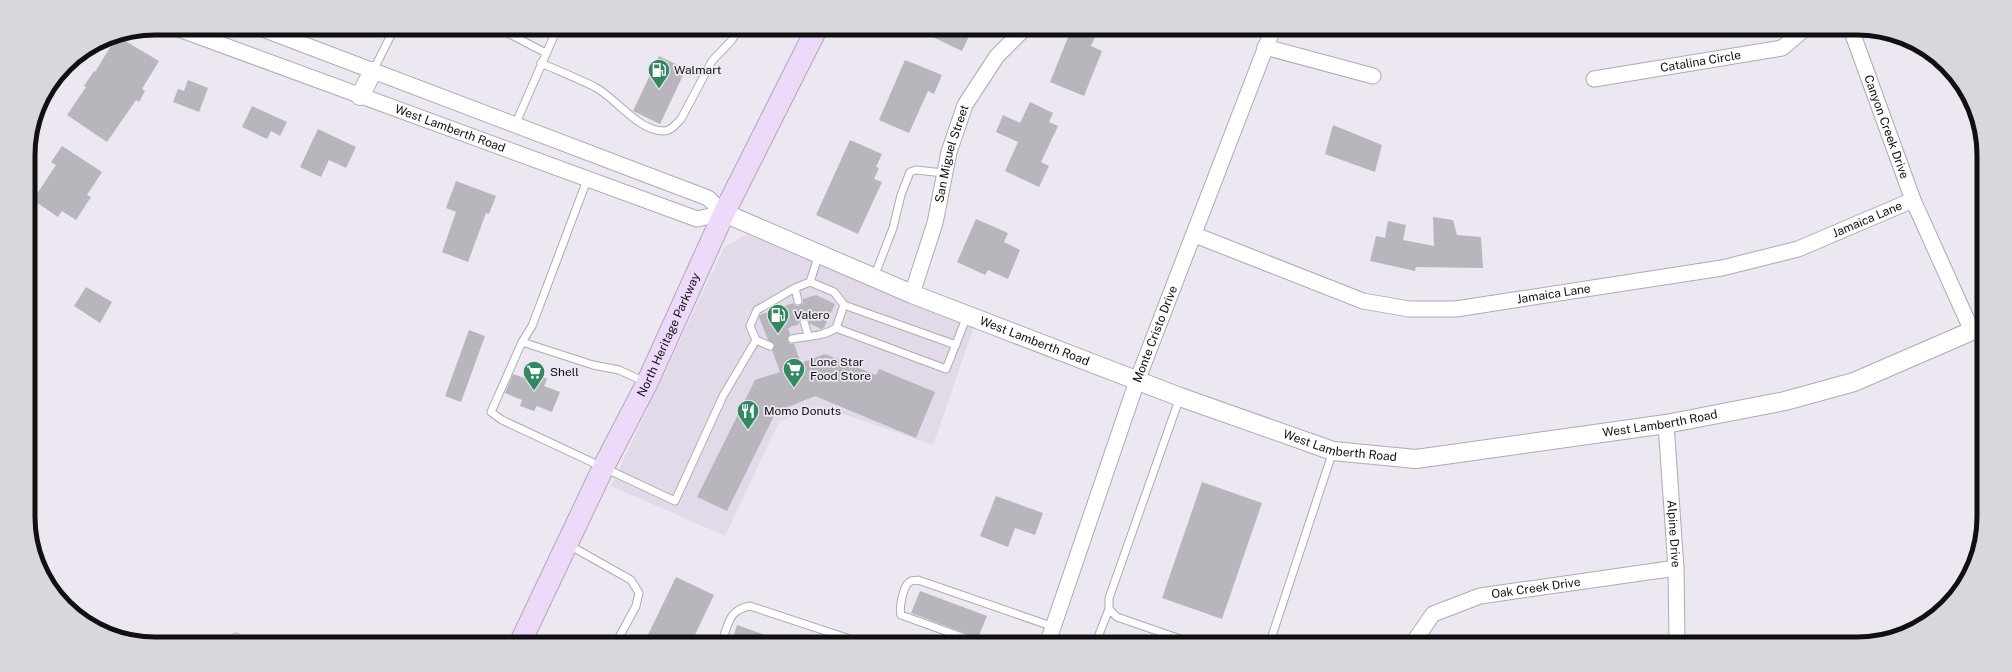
<svg xmlns="http://www.w3.org/2000/svg" width="2012" height="672" font-family="'Public Sans',sans-serif">
  <style>
    .built { fill: #e2dae9 }
    .building { fill: #b9b5bd }
    .lines { fill: none; stroke-linecap: round; stroke-linejoin: round }
    .service-casing { stroke: #aeaab2; stroke-width: 9 }
    .minor-casing { stroke: #aeaab2; stroke-width: 17 }
    .tertiary-casing { stroke: #aeaab2; stroke-width: 20 }
    .secondary-casing { stroke: #aeaab2; stroke-width: 23 }
    .service { stroke: #fff; stroke-width: 7 }
    .minor { stroke: #fff; stroke-width: 15 }
    .tertiary { stroke: #fff; stroke-width: 18 }
    .secondary { stroke: #eddafa; stroke-width: 21 }
    .labels { text-anchor: middle; dominant-baseline: central; stroke-width: 3.5; stroke-linejoin: round; paint-order: stroke }
    .street-label { font-size: 12px; fill: #110f12; stroke: #ece7f0 }
    .poi-label { font-size: 12px; fill: #110f12; stroke: #ece7f0; text-anchor: start }
    .rim { fill: none; stroke: #110f12; stroke-width: 5 }
  </style>
  <rect width="100%" height="100%" fill="#ece7f0"/>
  <path class="built" d="M745,235L755,236L975,324L933,445L820,406L779,422L725,536L611,486L724,248Z"/>
  <path class="building" d="M918,30H972L962,51Z
    M1071,30H1098L1091,46L1102,51L1084,96L1050,82Z
    M117,36L159,61L142,89L145,91L139,102L136,100L107,142L67,115L86,87L84,86L94,71L95,72Z
    M659,56L686,69L660,124L633,111Z
    M905,60L942,75L934,94L928,91L909,133L879,120Z
    M188,80L208,88L199,112L173,102L178,89L184,91Z
    M1030,102L1053,113L1049,122L1058,126L1041,162L1049,166L1039,187L1005,171L1018,142L996,132L1003,115L1020,123Z
    M252,106L287,122L280,136L271,131L267,139L242,127Z
    M1333,125L1382,145L1375,172L1325,154Z
    M318,129L356,147L346,168L329,160L321,177L300,167Z
    M850,140L882,154L876,167L879,168L874,179L882,182L858,234L816,215Z
    M62,146L102,172L87,195L91,197L76,220L62,211L58,217L33,200L56,165L51,162Z
    M456,181L496,196L489,214L486,213L468,262L442,252L456,212L446,208Z
    M1433,217L1453,220L1457,235L1481,237L1483,268L1416,267L1415,271L1370,261L1376,236L1385,238L1388,221L1406,225L1403,240L1434,246Z
    M976,219L1008,233L1004,242L1020,250L1008,279L988,270L985,275L957,262Z
    M86,287L112,302L100,323L74,306Z
    M816,295L835,304L824,328L821,329L810,324L808,319L805,317L800,319L799,324L788,328L790,334L787,340L790,344H794L801,363L825,354L876,375L879,369L935,392L916,438L815,396L776,412L727,511L697,497L755,380L780,372L772,350L775,345L768,340L759,317L760,315L793,303L796,306H799L803,303V299Z
    M469,330L485,336L461,402L445,396Z
    M533,373L547,379L544,386L560,392L552,412L537,406L534,411L520,406L522,400L505,393L513,374L530,380Z
    M1202,482L1262,503L1222,619L1162,598Z
    M996,496L1043,513L1035,535L1015,528L1008,547L980,536Z
    M676,577L714,595L692,641H645Z
    M920,591L987,616L978,638L911,613Z
    M737,625L777,639V641H732Z"/>
  <g class="lines">
    <g class="service-casing">
      <path id="service" d="M500,29L546,53
        M541,63C559,71 577,78 595,87C617,99 638,131 664,131C671,131 676,124 681,119L712,61L731,41L739,29
        M373,71L394,29
        M515,125L557,29
        M587,180L532,326L522,342L491,412L502,420L675,501L723,396L756,340L770,346
        M874,277L893,228L901,195L910,172L916,170L944,173
        M810,282L819,254
        M795,288L798,301
        M804,322L808,335
        M836,328L844,305
        M792,339C807,336 823,337 836,328L946,369L967,316
        M756,340L750,326L757,310L795,288L810,282L834,292L844,305L956,345
        M522,342L593,365L619,370L645,382
        M1180,397L1109,598V609L1117,617L1189,642
        M569,545L631,580L639,593L636,606L617,641
        M236,637L237,640
        M722,641C729,622 729,610 750,606L847,638L850,641
        M976,642L901,615C899,608 903,584 911,581C914,580 916,581 918,580L1054,627
        M1096,642L1109,609
        M1270,642L1333,451"/>
    </g>
    <g class="minor-casing">
      <g id="minor">
        <path id="s1" d="M176,28L697,219L724,213"/>
        <path d="M260,28L708,198L724,213"/>
        <path id="s2" d="M1852,32L1913,200L1972,331"/>
        <path d="M1265,47L1373,76"/>
        <path id="s3" d="M1594,79L1782,48L1801,32"/>
        <path id="s4" d="M1195,235L1363,301L1409,309H1456L1722,268L1798,249L1913,200"/>
        <path id="s5" d="M912,294L935,223L949,152L965,105L997,56L1023,30"/>
        <path id="s6" d="M1666,424L1676,568L1677,643"/>
        <path id="s7" d="M1048,642L1137,381L1272,31"/>
        <path id="s8" d="M1413,643L1433,614L1480,596L1676,568"/>
      </g>
    </g>
    <g class="tertiary-casing">
      <g id="tertiary">
        <path d="M360,96L373,71"/>
        <path id="s9" d="M724,213L912,294L1180,397L1333,451L1416,459L1666,424L1785,401L1854,382L1981,327"/>
      </g>
    </g>
    <g class="secondary-casing">
      <g id="secondary">
        <path id="s10" d="M521,641L604,466L647,383L724,213L816,30"/>
      </g>
    </g>
    <use href="#service" class="service"/>
    <use href="#minor" class="minor"/>
    <use href="#tertiary" class="tertiary"/>
    <use href="#secondary" class="secondary"/>
  </g>
  <defs>
    <g id="fuel-pin" transform="scale(1.15)"><path d="M0 17L-7.5 6A9.5 9.5 0 1 1 7.5 6Z" fill="#2f8a60" stroke="#ece7f0"/><path d="M-5.5-6h7V0h2V4h1.3V-2.5L3-4.5l.8-.8L6-3V5H2.5V1h-1V6h-7ZM-4.2-4.7v3.2H.2V-4.7Z" fill="#fff"/></g>
    <g id="supermarket-pin" transform="scale(1.15)"><path d="M0 17L-7.5 6A9.5 9.5 0 1 1 7.5 6Z" fill="#2f8a60" stroke="#ece7f0"/><path d="M-6-5.5h2.5l.6 2H6L4.5 2H-2.5L-4.4-4H-6ZM-1.5 3.2a1.3 1.3 0 1 0 .1 0ZM3 3.2a1.3 1.3 0 1 0 .1 0Z" fill="#fff"/></g>
    <g id="restaurant-pin" transform="scale(1.15)"><path d="M0 17L-7.5 6A9.5 9.5 0 1 1 7.5 6Z" fill="#2f8a60" stroke="#ece7f0"/><path d="M-5-6h1v4h1v-4h1v4h1v-4h1v5L-1.5 .5V6h-2V.5L-5-1ZM5-6V6H3V1.5H1.5Q1.5-4 5-6Z" fill="#fff"/></g>
  </defs>
  <g fill-rule="evenodd">
    <use href="#fuel-pin" x="659" y="70"/>
    <use href="#fuel-pin" x="778" y="315"/>
    <use href="#supermarket-pin" x="794" y="369"/>
    <use href="#supermarket-pin" x="534" y="372"/>
    <use href="#restaurant-pin" x="748" y="411"/>
  </g>
  <g class="labels">
    <g class="street-label">
      <text stroke="none"><textPath href="#s3" startOffset="108">Catalina Circle</textPath></text>
      <text stroke="none"><textPath href="#s2" startOffset="101">Canyon Creek Drive</textPath></text>
      <text stroke="none"><textPath href="#s1" startOffset="292">West Lamberth Road</textPath></text>
      <text stroke="none"><textPath href="#s5" startOffset="146">San Miguel Street</textPath></text>
      <text stroke="none"><textPath href="#s4" startOffset="697">Jamaica Lane</textPath></text>
      <text stroke="none"><textPath href="#s4" startOffset="373">Jamaica Lane</textPath></text>
      <text stroke="none"><textPath href="#s10" startOffset="340">North Heritage Parkway</textPath></text>
      <text stroke="none"><textPath href="#s7" startOffset="326">Monte Cristo Drive</textPath></text>
      <text stroke="none"><textPath href="#s9" startOffset="336">West Lamberth Road</textPath></text>
      <text stroke="none"><textPath href="#s9" startOffset="984">West Lamberth Road</textPath></text>
      <text stroke="none"><textPath href="#s9" startOffset="660">West Lamberth Road</textPath></text>
      <text stroke="none"><textPath href="#s6" startOffset="110">Alpine Drive</textPath></text>
      <text stroke="none"><textPath href="#s8" startOffset="142">Oak Creek Drive</textPath></text>
    </g>
    <g class="poi-label">
      <text x="674" y="70">Walmart</text>
      <text x="794" y="315">Valero</text>
      <text x="810" y="362">Lone Star<tspan x="810" dy="14">Food Store</tspan></text>
      <text x="550" y="372">Shell</text>
      <text x="764" y="411">Momo Donuts</text>
    </g>
  </g>
  <path d="M0 0H2012V672H0ZM155 35H1857A120 120 0 0 1 1977 155V517A120 120 0 0 1 1857 637H155A120 120 0 0 1 35 517V155A120 120 0 0 1 155 35Z" fill="#dad6de" fill-rule="evenodd"/>
  <path class="rim" d="M155 35H1857A120 120 0 0 1 1977 155V517A120 120 0 0 1 1857 637H155A120 120 0 0 1 35 517V155A120 120 0 0 1 155 35Z"/>
</svg>
